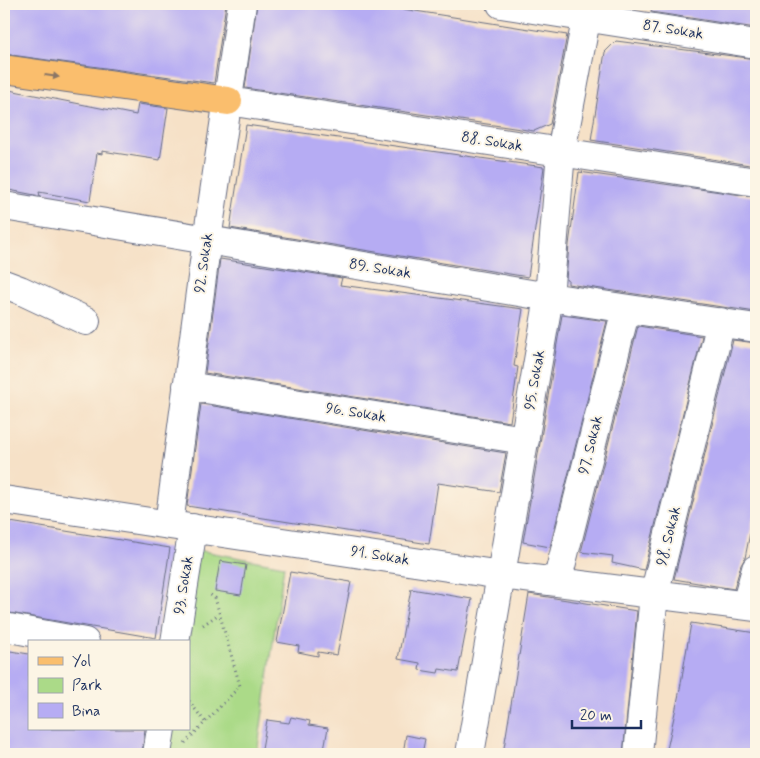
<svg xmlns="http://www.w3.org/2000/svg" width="760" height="758" font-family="Mynerve,sans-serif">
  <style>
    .green { fill: #abda88; stroke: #638473 }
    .building { fill: #b6acf3 }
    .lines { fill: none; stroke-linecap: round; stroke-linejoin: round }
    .minor-casing { stroke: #686d83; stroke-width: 30 }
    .major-casing { stroke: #686d83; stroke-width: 30 }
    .path { stroke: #686d83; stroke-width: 3; stroke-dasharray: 1 4; stroke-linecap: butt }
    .minor { stroke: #fff; stroke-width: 28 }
    .major { stroke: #fabe6d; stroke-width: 28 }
    .oneway { fill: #8a7666 }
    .labels { text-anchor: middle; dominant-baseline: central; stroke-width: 4; stroke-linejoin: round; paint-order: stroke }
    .street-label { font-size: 15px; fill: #1b2f5e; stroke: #fcf5e5 }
  </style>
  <rect width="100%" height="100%" fill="#fcf5e5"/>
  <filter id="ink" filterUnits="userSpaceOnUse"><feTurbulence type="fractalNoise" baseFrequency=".02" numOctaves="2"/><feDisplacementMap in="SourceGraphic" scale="10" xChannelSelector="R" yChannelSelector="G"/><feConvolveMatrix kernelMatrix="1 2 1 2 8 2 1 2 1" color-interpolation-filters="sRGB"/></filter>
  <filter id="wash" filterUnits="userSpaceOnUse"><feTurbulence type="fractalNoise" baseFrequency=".0096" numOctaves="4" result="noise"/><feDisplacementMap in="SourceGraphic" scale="20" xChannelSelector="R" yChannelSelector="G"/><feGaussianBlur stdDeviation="1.12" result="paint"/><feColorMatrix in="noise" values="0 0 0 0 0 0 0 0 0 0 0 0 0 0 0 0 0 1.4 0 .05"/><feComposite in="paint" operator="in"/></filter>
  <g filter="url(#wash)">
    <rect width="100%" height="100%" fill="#f6e1c7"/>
    <path class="green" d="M197,550L284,566L257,754H166L170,729H189V642Z"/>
    <g id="blocks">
      <path class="building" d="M4,4H226L214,83L4,54Z
        M257,4H371L567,35L550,124L534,131L245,88Z
        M652,4H756V28L651,12Z
        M616,41L756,59V166L591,140L605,52Z
        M4,89L136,115L138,104L168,108L160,160L102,151V154L97,153L90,201L39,192L40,196L4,189Z
        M246,125L544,167L528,277L230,228Z
        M579,172L756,197V312L568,284V280H566L569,245Z
        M220,259L342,278L340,285L523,309L514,366L518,367L510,422L205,373Z
        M562,315L607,321L550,547L523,542Z
        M638,326L702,336L644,570L612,563L613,556L581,552Z
        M733,340L756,343V503L745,558L741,565L734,589L674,579Z
        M201,404L506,453L499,492L438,483L429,544L187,506Z
        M4,521L170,548L156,638L4,612Z
        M220,561L246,565L241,595L215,591Z
        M290,572L351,582L337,655L318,652V656L298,652L299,646L277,642Z
        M411,589L472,599L458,672L439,669L438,673L419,670L420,663L398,659Z
        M529,594L637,611L623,754H503Z
        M691,623L756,633V754H666L680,689Z
        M4,650L29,654V729H145L142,754H6L4,738Z
        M291,717L310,721L309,725L328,728L323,754H261L267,720L289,723Z
        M406,735L425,739L422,754H403Z"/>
    </g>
  </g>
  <g filter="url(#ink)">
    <use href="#blocks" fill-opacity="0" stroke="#686d83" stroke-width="1"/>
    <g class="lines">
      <g class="minor-casing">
        <path id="minor" d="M501,4L756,44
          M228,101L756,182
          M4,206L549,297L756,328
          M4,284L20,290L86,321
          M187,386L525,440
          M4,500L501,575L756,607
          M169,524L207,240L242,4
          M557,582L626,309
          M746,605L756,569
          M4,627L85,642
          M175,642L193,528
          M157,754L161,729
          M470,754L549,297L561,152L589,4
          M638,754L654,595L721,322"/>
      </g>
      <g class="major-casing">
        <path id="major" d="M4,69L228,101"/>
      </g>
      <path class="path" d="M203,625L219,614
        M189,701L205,722
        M185,743L240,686L215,598L208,593"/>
      <use href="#minor" class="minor"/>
      <use href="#major" class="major"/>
    </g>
    <defs><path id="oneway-solid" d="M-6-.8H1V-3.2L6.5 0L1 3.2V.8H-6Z" transform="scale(1.25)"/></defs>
    <use class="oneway" href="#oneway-solid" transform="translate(52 76) rotate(8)"/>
  </g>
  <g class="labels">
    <g class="street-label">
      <text transform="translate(673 30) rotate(9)">87. Sokak</text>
      <text transform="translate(492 142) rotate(9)">88. Sokak</text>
      <text transform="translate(204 263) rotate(-82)">92. Sokak</text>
      <text transform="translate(380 269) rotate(9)">89. Sokak</text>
      <text transform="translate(535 380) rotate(-80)">95. Sokak</text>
      <text transform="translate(356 413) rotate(9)">96. Sokak</text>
      <text transform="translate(591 445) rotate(-76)">97. Sokak</text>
      <text transform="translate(669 536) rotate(-76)">98. Sokak</text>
      <text transform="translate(380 556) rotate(9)">91. Sokak</text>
      <text transform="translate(184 585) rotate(-81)">93. Sokak</text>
    </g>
  </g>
  <rect width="760" height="758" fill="none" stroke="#fcf5e5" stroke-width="20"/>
  <rect x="28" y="640" width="162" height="90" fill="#fcf5e5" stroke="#a2a6af"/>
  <rect x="38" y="657" width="25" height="8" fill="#fabe6d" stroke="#a2a6af"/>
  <text x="72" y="666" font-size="15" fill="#1b2f5e">Yol</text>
  <rect x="38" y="678" width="25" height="15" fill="#abda88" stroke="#a2a6af"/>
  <text x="72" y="690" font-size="15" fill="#1b2f5e">Park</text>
  <rect x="38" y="703" width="25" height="15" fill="#b6acf3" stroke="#a2a6af"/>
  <text x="72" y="716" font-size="15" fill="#1b2f5e">Bina</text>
  <path d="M572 720v8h69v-8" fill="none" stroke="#1b2f5e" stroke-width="2.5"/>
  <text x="580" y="720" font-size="15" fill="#1b2f5e" stroke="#fcf5e5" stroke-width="4" paint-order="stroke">20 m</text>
</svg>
